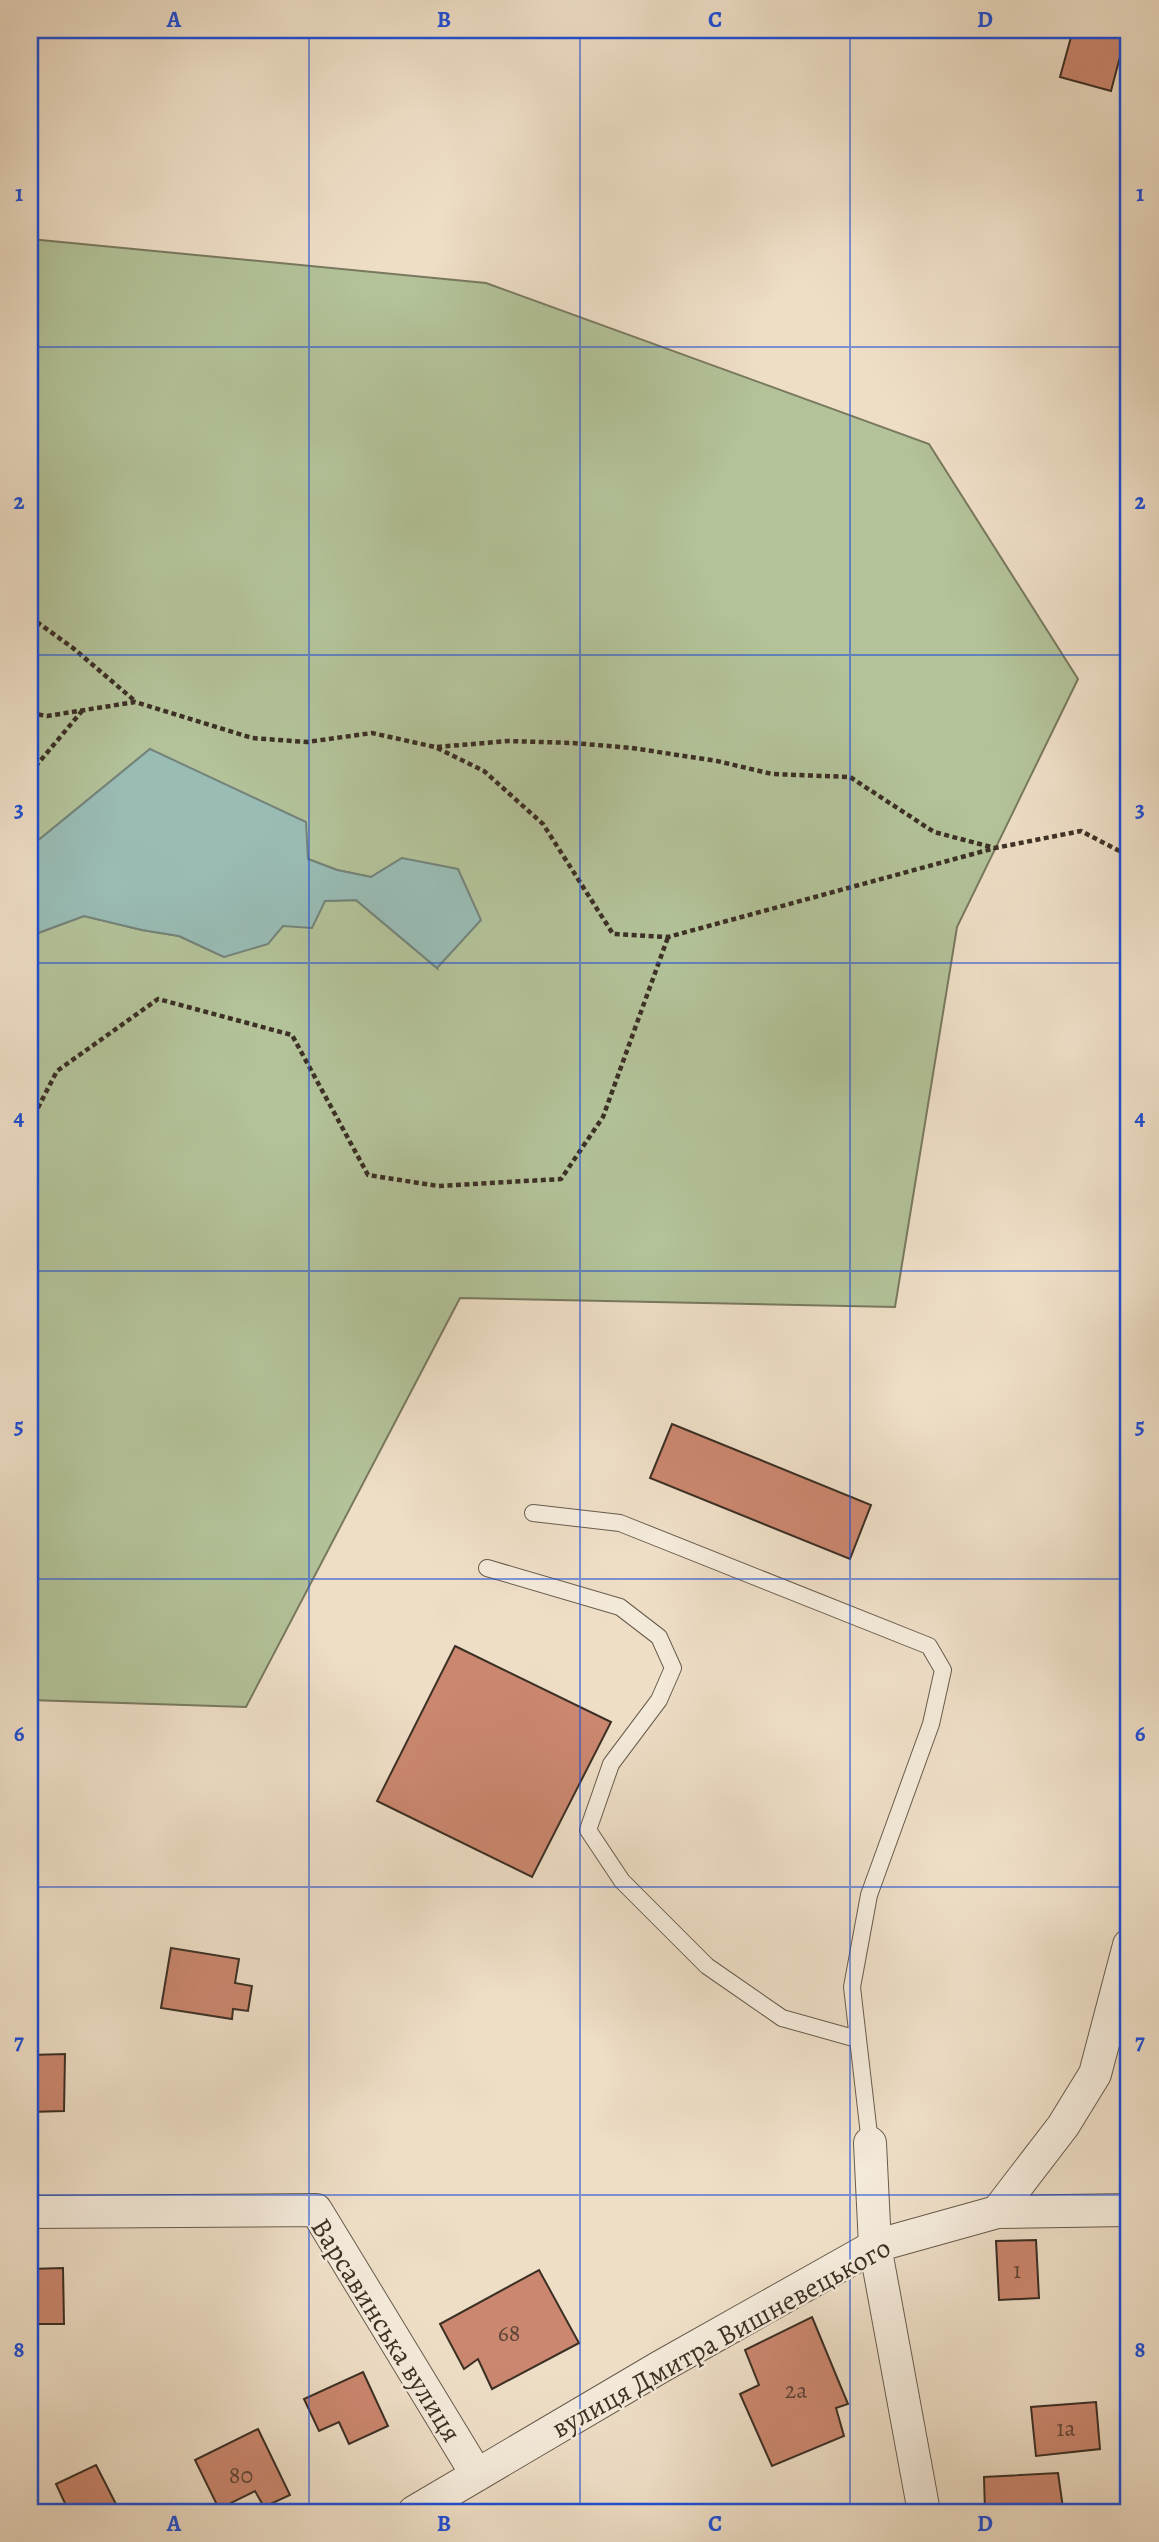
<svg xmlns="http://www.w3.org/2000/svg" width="1159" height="2542" font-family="Alegreya,serif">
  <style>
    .green { fill: #b3c299; stroke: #78795f; stroke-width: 2 }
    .water { fill: #99bcb5; stroke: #74847b; stroke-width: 2 }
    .building { fill: #cb876f; stroke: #3c3025; stroke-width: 2 }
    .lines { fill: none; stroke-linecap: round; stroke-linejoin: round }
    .service-casing { stroke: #685c4d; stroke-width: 18 }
    .minor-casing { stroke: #685c4d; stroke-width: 34 }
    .path { stroke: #3c3025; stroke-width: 4.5; stroke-dasharray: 5 3.5; stroke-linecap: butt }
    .service { stroke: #f4eada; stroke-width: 16 }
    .minor { stroke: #f4eada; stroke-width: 32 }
    .grid { fill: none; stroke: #1d4ed8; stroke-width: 2; stroke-opacity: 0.55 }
    .labels { text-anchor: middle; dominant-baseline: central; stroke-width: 5; stroke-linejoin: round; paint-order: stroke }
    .number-label { font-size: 24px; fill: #604638 }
    .street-label { font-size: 28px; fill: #3c3025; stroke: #f4eada }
    .neatline { fill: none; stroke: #1d4ed8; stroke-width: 2.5 }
    .grid-label { font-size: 23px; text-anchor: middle; font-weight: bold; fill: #1d4ed8 }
  </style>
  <rect width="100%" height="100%" fill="#eedec6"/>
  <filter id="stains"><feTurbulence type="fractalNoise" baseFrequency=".00286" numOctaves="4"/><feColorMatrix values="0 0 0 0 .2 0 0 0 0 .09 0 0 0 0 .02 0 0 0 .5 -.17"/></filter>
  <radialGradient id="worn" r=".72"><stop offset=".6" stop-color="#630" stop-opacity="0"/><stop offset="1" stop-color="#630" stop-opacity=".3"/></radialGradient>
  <path class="green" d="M30,239L486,283L929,444L1078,679L957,927L895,1307L460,1298L246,1707L30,1700V936L84,916L142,930L179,936L224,957L325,901L356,900L437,968L402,858L371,877L337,870L308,859L150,749L30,847Z"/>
  <path class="water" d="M150,749L306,822L308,859L337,870L371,877L402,858L458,869L481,920L437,968L356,900L325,901L312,928L283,926L268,944L224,957L179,936L142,930L84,916L30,936V847Z"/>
  <path class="building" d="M1073,30H1127L1111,91L1060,77Z
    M672,1424L871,1505L850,1559L650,1478Z
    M455,1646L611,1722L532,1877L377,1801Z
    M171,1948L239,1959L235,1983L252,1986L248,2011L233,2009L232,2019L161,2008Z
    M65,2054L64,2111L30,2112V2055Z
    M1036,2240L1039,2298L999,2300L996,2241Z
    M63,2268L64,2324H30V2269Z
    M539,2270L579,2343L492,2389L478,2359L464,2369L440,2324Z
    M812,2317L848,2404L836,2408L844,2436L772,2466L740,2394L759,2385L745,2350Z
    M363,2372L388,2426L349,2444L339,2422L319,2431L304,2399Z
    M1096,2402L1100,2449L1036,2456L1031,2407Z
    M258,2429L290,2495L264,2507L255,2491L219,2509L195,2460Z
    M96,2465L120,2512H69L56,2484Z
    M1058,2473L1063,2508L1034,2509V2512H985L984,2477Z
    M33,2494L40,2512H30V2495Z"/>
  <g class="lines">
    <g class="service-casing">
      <path id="service" d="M533,1513L620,1523L929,1646L943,1670L931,1724L869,1895L852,1987L870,2143
        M487,1568L620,1607L659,1637L673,1668L659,1700L611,1764L588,1830L622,1881L707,1966L782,2018L857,2039"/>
    </g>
    <g class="minor-casing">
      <path id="minor" d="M870,2143L875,2246L924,2512
        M30,2212L316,2210L477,2475
        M997,2212L1063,2126L1095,2074L1129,1945
        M414,2512L660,2367L875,2246L997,2212L1129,2210"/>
    </g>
    <path class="path" d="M30,617L73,648L135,701
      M30,713L47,716L135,702L252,738L307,742L372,733L435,747L484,771L543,824L613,934L668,937L995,848L1081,831L1129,856
      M437,747L508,741L573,743L632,748L717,761L772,774L850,777L934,832L995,848
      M30,773L82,711
      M30,1123L57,1071L158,999L292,1035L368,1175L438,1186L561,1179L603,1117L668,937"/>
    <use href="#service" class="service"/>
    <use href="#minor" class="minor"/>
  </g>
  <path class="grid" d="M309,30V2512M580,30V2512M850,30V2512M30,347H1129M30,655H1129M30,963H1129M30,1271H1129M30,1579H1129M30,1887H1129M30,2195H1129"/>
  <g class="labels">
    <g class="number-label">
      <text x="1017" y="2270">1</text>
      <text x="509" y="2333">68</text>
      <text x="796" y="2390">2а</text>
      <text x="1066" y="2428">1а</text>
      <text x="241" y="2475">80</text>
    </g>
    <g class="street-label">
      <text transform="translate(386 2330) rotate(58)">Варсавинська вулиця</text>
      <text transform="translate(721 2338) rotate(-29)">вулиця Дмитра Вишневецького</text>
    </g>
  </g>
  <rect width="1159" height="2542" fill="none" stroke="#eedec6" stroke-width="77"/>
  <rect x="38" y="38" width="1082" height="2466" class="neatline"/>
  <g class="grid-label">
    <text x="174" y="27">A</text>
    <text x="444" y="27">B</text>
    <text x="715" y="27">C</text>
    <text x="985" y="27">D</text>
    <text x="19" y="201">1</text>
    <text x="1140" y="201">1</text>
    <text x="19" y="509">2</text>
    <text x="1140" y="509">2</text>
    <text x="19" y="817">3</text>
    <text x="1140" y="817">3</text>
    <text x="19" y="1125">4</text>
    <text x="1140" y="1125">4</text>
    <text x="19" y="1433">5</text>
    <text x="1140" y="1433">5</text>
    <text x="19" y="1741">6</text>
    <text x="1140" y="1741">6</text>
    <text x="19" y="2049">7</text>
    <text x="1140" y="2049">7</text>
    <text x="19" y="2357">8</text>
    <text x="1140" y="2357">8</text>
    <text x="174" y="2531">A</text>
    <text x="444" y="2531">B</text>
    <text x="715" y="2531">C</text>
    <text x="985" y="2531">D</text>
  </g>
  <rect width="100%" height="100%" filter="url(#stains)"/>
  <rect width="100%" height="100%" fill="url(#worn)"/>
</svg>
